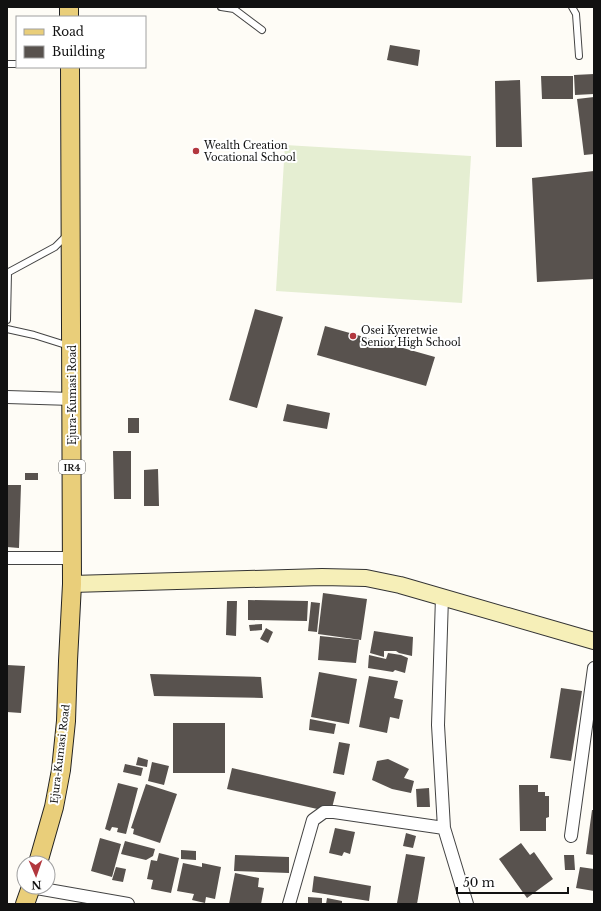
<svg xmlns="http://www.w3.org/2000/svg" width="601" height="911" font-family="'Libre Baskerville',serif">
  <style>
    .pitch { fill: #e5eed2 }
    .building { fill: #58524e }
    .lines { fill: none; stroke-linecap: round; stroke-linejoin: round }
    .lane-casing { stroke: #444; stroke-width: 8 }
    .street-casing { stroke: #444; stroke-width: 14 }
    .secondary-casing { stroke: #333; stroke-width: 18 }
    .primary-casing { stroke: #222; stroke-width: 20 }
    .lane { stroke: #fff; stroke-width: 6 }
    .street { stroke: #fff; stroke-width: 12 }
    .secondary { stroke: #f6efb8; stroke-width: 16 }
    .primary { stroke: #e9ce7a; stroke-width: 18 }
    .poi-dot { fill: #b2373e; stroke: #fff; stroke-width: 1.5 }
    .labels { text-anchor: middle; dominant-baseline: central; stroke-width: 4; stroke-linejoin: round; paint-order: stroke }
    .shield { fill: #fff; stroke: #585858; stroke-width: 1 }
    .shield-label { font-size: 9px; font-weight: bold; fill: #111 }
    .poi-label { font-size: 10px; fill: #111; stroke: #fff; text-anchor: start }
    .street-label { font-size: 10px; fill: #111; stroke: #fff }
  </style>
  <rect width="100%" height="100%" fill="#fefcf6"/>
  <path class="pitch" d="M285,145L471,156L462,303L276,291Z"/>
  <path class="building" d="M390,45L420,50L418,66L387,60Z
    M594,74V94L575,95L574,75Z
    M541,76H573V99H542Z
    M520,80L522,147H496L495,81Z
    M594,97V154L584,155L577,99Z
    M594,171V279L537,282L532,178Z
    M255,309L283,317L257,408L229,400Z
    M325,326L435,357L426,386L317,355Z
    M287,404L330,413L327,429L283,421Z
    M128,418H139V433H128Z
    M113,451H131V499H114Z
    M158,469L159,506H144V470Z
    M25,473H38V480H25Z
    M7,485H21L19,548L7,547Z
    M323,593L367,599L361,640L318,634Z
    M248,600L308,601L307,621L248,620Z
    M227,601H237L236,636L226,635Z
    M311,602L320,603L317,632L308,631Z
    M262,624V630L250,631L249,625Z
    M266,628L273,632L268,643L260,639Z
    M374,631L413,637L412,656L399,653L396,651H384V657L370,653Z
    M320,636L359,640L356,663L318,660Z
    M388,653L401,655L408,658L405,673L395,670L393,672L368,668L369,655L386,659Z
    M7,665L25,666L21,713L7,712Z
    M319,672L357,679L349,724L311,717Z
    M150,674L261,677L263,698L154,696Z
    M369,676L398,681L394,698L403,700L399,719L390,717L387,733L359,727Z
    M561,688L582,691L571,761L550,758Z
    M310,719L336,724L334,734L309,730Z
    M173,723H225V773H173Z
    M339,742L350,744L344,775L333,773Z
    M138,757L148,760L147,767L136,765Z
    M388,759L409,769L404,778L414,781L411,793L392,789L372,780L377,761Z
    M152,762L169,766L164,785L148,781Z
    M125,764L143,768L141,776L123,772Z
    M232,768L336,792L331,812L227,789Z
    M118,783L138,788L126,834L117,832L118,828L112,827L110,831L105,829Z
    M146,784L177,794L160,843L133,834L134,829L131,828Z
    M519,785H538V792H545V796H549V817L546,818V831H520Z
    M429,788L430,807H417L416,789Z
    M592,810H594V855L586,854Z
    M335,828L355,832L350,854L344,852L342,856L329,853Z
    M406,833L416,836L413,848L403,846Z
    M100,838L121,844L112,877L91,871Z
    M125,841L155,849L153,856L146,860L121,854Z
    M521,843L530,855L534,852L553,879L527,898L499,859Z
    M181,850L196,851V860L181,859Z
    M159,853L179,858L171,893L151,889L153,880L147,879L151,860L157,861Z
    M406,854L425,857L417,904L397,903Z
    M235,855L289,857V873L234,871Z
    M564,855H574L575,870H565Z
    M183,863L202,867V863L221,867L215,899L206,897L205,903L192,900L194,894L177,891Z
    M116,867L126,869L123,882L112,880Z
    M580,867L594,869V891L576,888Z
    M235,873L259,878L258,887L264,888L261,904H229Z
    M314,876L371,886L369,901L312,892Z
    M308,897L322,898V904H308Z
    M327,898L342,901V904H326Z"/>
  <g class="lines">
    <g class="lane-casing">
      <path id="lane" d="M221,7L234,9L262,30
        M572,7L576,14L579,56
        M7,64H17
        M7,273L55,247L67,235
        M7,320L8,273
        M7,329L34,335L69,346"/>
    </g>
    <g class="street-casing">
      <path id="street" d="M7,397L72,399
        M7,558H72
        M442,597L438,725L444,828L467,904
        M571,836L594,668
        M31,887L128,904
        M289,904L313,820L324,812H334L444,828"/>
    </g>
    <g class="secondary-casing">
      <path id="secondary" d="M72,584L322,577L366,578L400,585L594,641"/>
    </g>
    <g class="primary-casing">
      <path id="primary" d="M69,7V17
        M38,863L54,807L61,770L66,721L68,661L72,584L70,67
        M25,904L31,887"/>
    </g>
    <use href="#lane" class="lane"/>
    <use href="#street" class="street"/>
    <use href="#secondary" class="secondary"/>
    <use href="#primary" class="primary"/>
  </g>
  <g class="poi-dot">
    <circle cx="196" cy="151" r="4"/>
    <circle cx="353" cy="336" r="4"/>
  </g>
  <g class="labels">
    <rect class="shield" x="59" y="460" width="26" height="14" rx="3"/>
    <g class="shield-label">
      <text x="72" y="467">IR4</text>
    </g>
    <g class="poi-label">
      <text x="204" y="145">Wealth Creation<tspan x="204" dy="12">Vocational School</tspan></text>
      <text x="361" y="330">Osei Kyeretwie<tspan x="361" dy="12">Senior High School</tspan></text>
    </g>
    <g class="street-label">
      <text transform="translate(72 395) rotate(-90)">Ejura-Kumasi Road</text>
      <text transform="translate(60 754) rotate(-83)">Ejura-Kumasi Road</text>
    </g>
  </g>
  <rect width="601" height="911" fill="none" stroke="#111111" stroke-width="16"/>
  <rect x="16" y="16" width="130" height="52" fill="#ffffff" stroke="#a0a0a0"/>
  <rect x="24" y="29" width="20" height="6" fill="#e9ce7a" stroke="#a0a0a0"/>
  <text x="52" y="36" font-size="12" fill="#111111">Road</text>
  <rect x="24" y="46" width="20" height="12" fill="#58524e" stroke="#a0a0a0"/>
  <text x="52" y="56" font-size="12" fill="#111111">Building</text>
  <g transform="translate(36 875) rotate(178)"><circle r="19" fill="#ffffff" stroke="#a0a0a0"/>
  <path d="M0-3L7 15L0 10L-7 15Z" fill="#b2373e"/>
  <text y="-6" font-size="11" font-weight="bold" text-anchor="middle" fill="#111111">N</text>
  </g>
  <path d="M457 887v6h111v-6" fill="none" stroke="#111111" stroke-width="2"/>
  <text x="463" y="887" font-size="12" fill="#111111" stroke="#ffffff" stroke-width="3" paint-order="stroke">50 m</text>
</svg>
